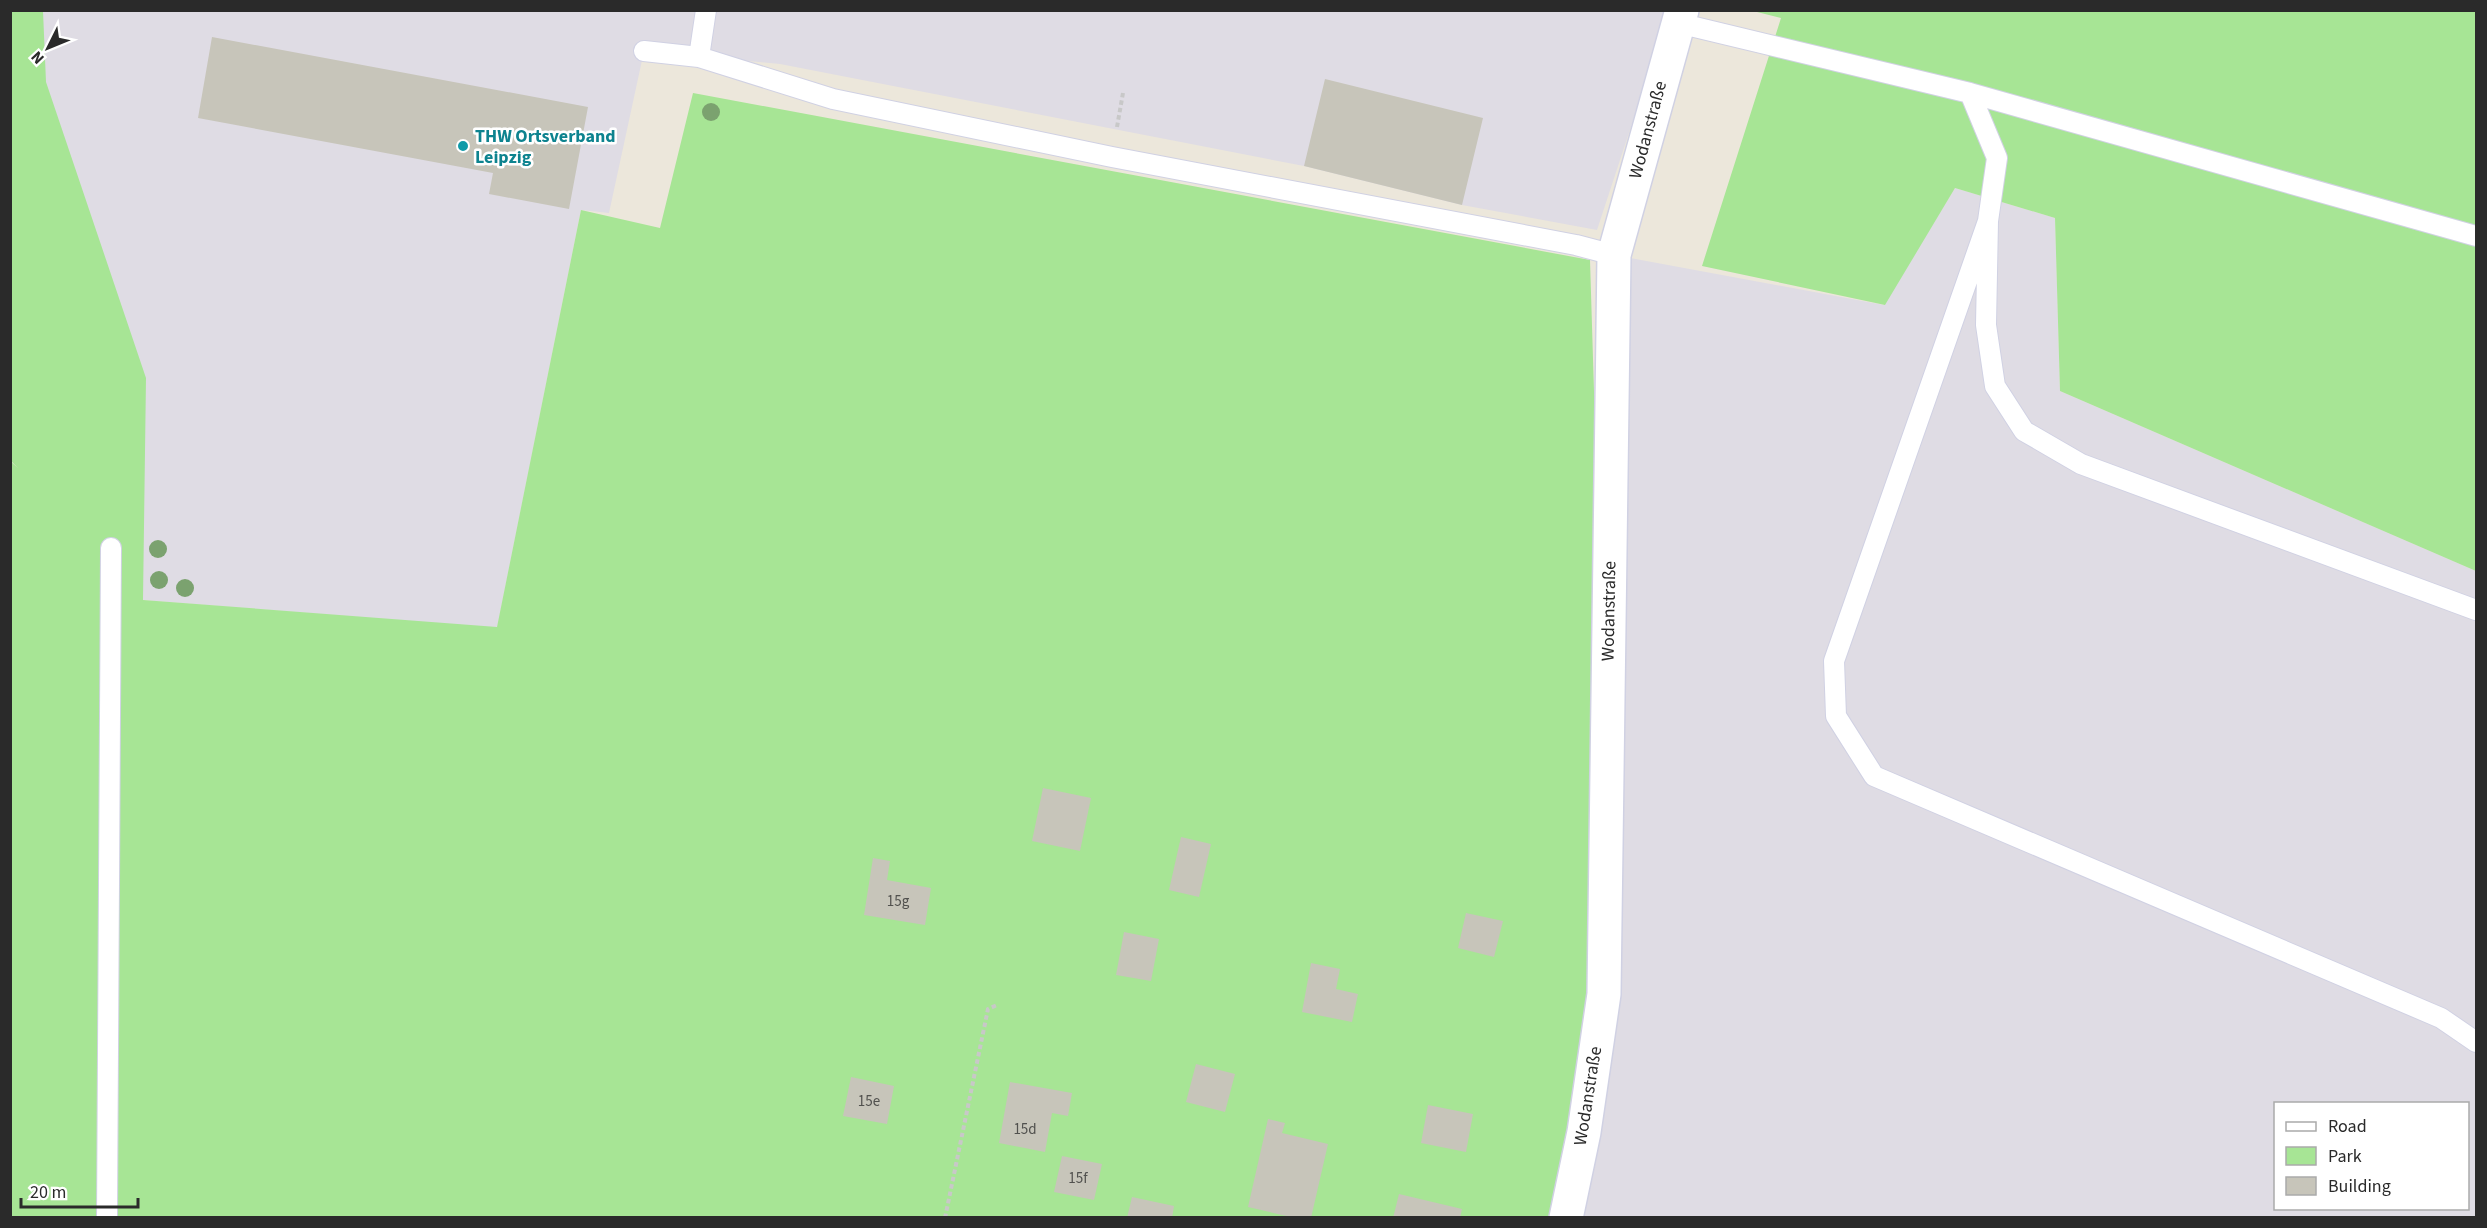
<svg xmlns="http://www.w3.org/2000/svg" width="2487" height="1228" font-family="'Source Sans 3',sans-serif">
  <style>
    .industrial { fill: #dfdce4; fill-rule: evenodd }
    .green { fill: #a7e595 }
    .building { fill: #c7c5ba }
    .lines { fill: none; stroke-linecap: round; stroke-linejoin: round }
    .lane-casing { stroke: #d0d1e3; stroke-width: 22 }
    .secondary-casing { stroke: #d0d1e3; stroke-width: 36 }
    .path { stroke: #c8c8c8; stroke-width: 4; stroke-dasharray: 4.5 3; stroke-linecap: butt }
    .lane { stroke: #fff; stroke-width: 20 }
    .secondary { stroke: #fff; stroke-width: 33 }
    .tree { fill: #7ba26f }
    .culture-dot { fill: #0f9aa8; stroke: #fff; stroke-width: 2 }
    .labels { text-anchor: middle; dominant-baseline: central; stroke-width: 5; stroke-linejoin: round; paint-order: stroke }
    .number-label { font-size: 15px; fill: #51514e }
    .street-label { font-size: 18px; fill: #2a2a2a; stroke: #fff }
    .culture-label { font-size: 18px; font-weight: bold; fill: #0d838f; stroke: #fff; text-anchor: start }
  </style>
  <rect width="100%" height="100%" fill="#ece7db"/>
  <path class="industrial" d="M11,11H1669L1597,230L1462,205L1304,166L780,64L644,51L609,213L581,210L497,628L143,600L11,460Z
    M1955,188L2055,218L2060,391L2476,571V1217L1562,1218L1614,255L1884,305ZM2276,1104H2468V1208H2276Z"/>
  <path class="green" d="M11,11H43L46,82L146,378L143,600L497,627L581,210L660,228L693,93L1590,260L1607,818L1566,1217H11L10,461L18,468L10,460Z
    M1753,11H2476V571L2060,391L2055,218L1955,188L1885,305L1702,266L1781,18Z"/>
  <path class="building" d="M212,37L588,107L569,209L489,194L493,173L198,118Z
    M1325,79L1483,118L1462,205L1304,166Z
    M1043,788L1091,798L1080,851L1032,841Z
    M1181,837L1211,844L1199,897L1169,890Z
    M873,858L890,861L887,880L931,888L925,925L864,915Z
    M1466,913L1503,921L1494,957L1458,948Z
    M1124,932L1159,939L1151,981L1116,975Z
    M1311,963L1340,969L1336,989L1358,994L1352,1022L1302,1012Z
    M1196,1064L1235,1074L1225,1112L1186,1102Z
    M851,1077L894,1086L887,1124L843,1116Z
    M1010,1082L1072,1093L1068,1116L1052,1113L1045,1152L999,1143Z
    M1428,1105L1473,1114L1466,1152L1421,1143Z
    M1268,1119L1285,1123L1282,1133L1328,1144L1311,1218H1295L1248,1207Z
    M1062,1156L1102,1164L1094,1200L1054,1192Z
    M1399,1194L1462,1209L1460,1218H1393Z
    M1132,1197L1174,1206L1172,1218H1127Z"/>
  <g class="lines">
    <g class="lane-casing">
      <path id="lane" d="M706,10L699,57L833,99L1112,157L1576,245L1614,255
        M1678,23L1970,93L2476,236
        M644,51L699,57
        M1970,93L1997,158L1988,221L1986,325L1995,386L2024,431L2081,464L2476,610
        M1988,221L1834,661L1836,716L1874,776L2441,1018L2476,1042
        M107,1218L111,548"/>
    </g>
    <g class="secondary-casing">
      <path id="secondary" d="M1566,1218L1584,1132L1604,994L1614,255L1682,10"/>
    </g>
    <path class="path" d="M1117,127L1123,93
      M945,1218L988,1009L997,1005"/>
    <use href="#lane" class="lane"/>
    <use href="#secondary" class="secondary"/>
  </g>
  <g class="tree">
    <circle cx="711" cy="112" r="9"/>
    <circle cx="158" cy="549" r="9"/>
    <circle cx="159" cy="580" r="9"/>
    <circle cx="185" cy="588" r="9"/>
  </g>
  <circle class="culture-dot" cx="463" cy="146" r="6"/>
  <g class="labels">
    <g class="number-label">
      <text x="898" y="901">15g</text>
      <text x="869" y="1101">15e</text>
      <text x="1025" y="1129">15d</text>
      <text x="1078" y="1178">15f</text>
    </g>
    <g class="street-label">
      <text transform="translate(1648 130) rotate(-75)">Wodanstraße</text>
      <text transform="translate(1609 611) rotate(-89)">Wodanstraße</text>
      <text transform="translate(1588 1096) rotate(-81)">Wodanstraße</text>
    </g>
    <g class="culture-label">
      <text x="475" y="136">THW Ortsverband<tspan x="475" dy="21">Leipzig</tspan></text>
    </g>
  </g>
  <rect width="2487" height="1228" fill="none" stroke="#2a2a2a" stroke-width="24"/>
  <rect x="2274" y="1102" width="195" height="108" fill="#ffffff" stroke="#aaaaaa" stroke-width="1.5"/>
  <rect x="2286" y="1122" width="30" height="9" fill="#ffffff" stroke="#aaaaaa" stroke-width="1.5"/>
  <text x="2328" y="1132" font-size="18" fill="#2a2a2a">Road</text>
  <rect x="2286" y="1147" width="30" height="18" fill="#a7e595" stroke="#aaaaaa" stroke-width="1.5"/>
  <text x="2328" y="1162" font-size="18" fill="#2a2a2a">Park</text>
  <rect x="2286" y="1177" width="30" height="18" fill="#c7c5ba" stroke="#aaaaaa" stroke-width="1.5"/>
  <text x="2328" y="1192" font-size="18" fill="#2a2a2a">Building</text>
  <g transform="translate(48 48) rotate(227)" stroke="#ffffff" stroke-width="4.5" paint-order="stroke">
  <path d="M0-4.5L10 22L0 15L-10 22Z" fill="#2a2a2a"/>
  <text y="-9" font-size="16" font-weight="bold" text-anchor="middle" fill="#2a2a2a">N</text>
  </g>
  <path d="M21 1198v9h117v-9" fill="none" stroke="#2a2a2a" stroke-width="3"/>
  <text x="30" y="1198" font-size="18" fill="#2a2a2a" stroke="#ffffff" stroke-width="4.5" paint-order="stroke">20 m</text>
</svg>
